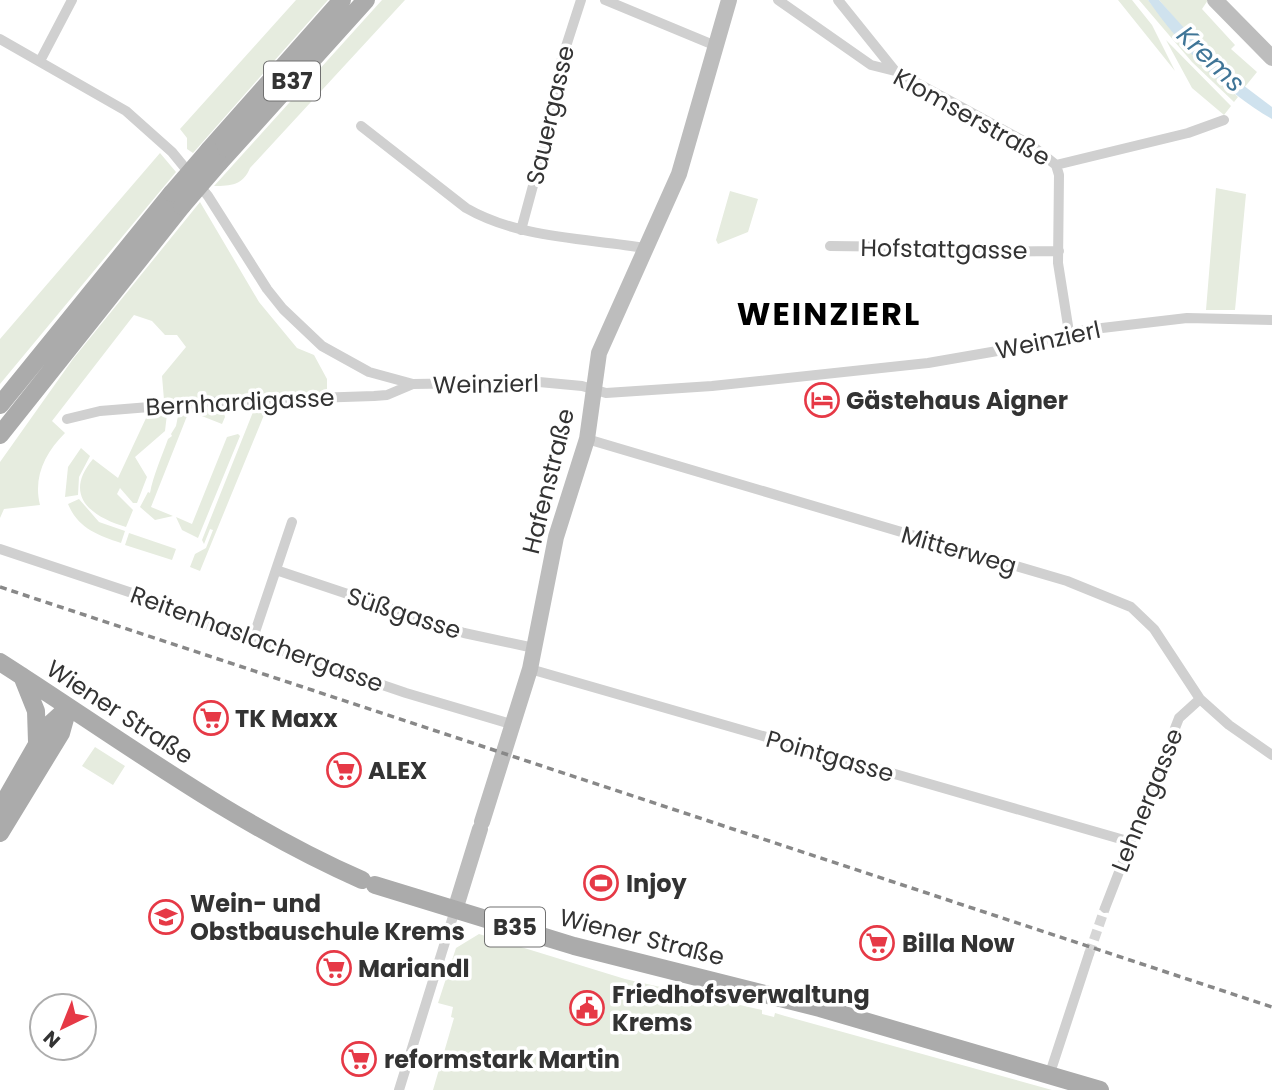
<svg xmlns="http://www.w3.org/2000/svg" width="1272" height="1090" font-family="Poppins,sans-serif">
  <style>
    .green { fill: #e6ecdf }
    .water { fill: #cfe2ee }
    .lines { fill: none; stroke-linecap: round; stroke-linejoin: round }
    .street-tunnel { stroke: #d6d6d6; stroke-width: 10; stroke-dasharray: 10 5; stroke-linecap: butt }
    .street { stroke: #d0d0d0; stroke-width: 10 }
    .secondary { stroke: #bdbdbd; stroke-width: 16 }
    .primary { stroke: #ababab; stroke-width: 18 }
    .rail { stroke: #888; stroke-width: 3.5; stroke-dasharray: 7 5; stroke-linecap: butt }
    .primary-bridge { stroke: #ababab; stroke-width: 18 }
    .labels { text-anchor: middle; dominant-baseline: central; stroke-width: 7; stroke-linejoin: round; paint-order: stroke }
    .shield { fill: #fff; stroke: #707070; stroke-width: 2 }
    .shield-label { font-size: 23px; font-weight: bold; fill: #333 }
    .street-label { font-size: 24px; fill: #333; stroke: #fff }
    .poi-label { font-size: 24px; font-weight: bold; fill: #333; stroke: #fff; text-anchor: start }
    .water-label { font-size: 26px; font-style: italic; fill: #3f7597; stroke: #fff }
    .district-label { font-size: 32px; font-weight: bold; letter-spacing: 2px; fill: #000; stroke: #fff }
  </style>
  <rect width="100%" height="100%" fill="#fff"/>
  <path class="green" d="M296,0H328L193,153L187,149V138L180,129Z
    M382,0H405L250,168C243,185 231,186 214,186Z
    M1118,0H1132L1152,25L1175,71Z
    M1139,0H1148L1195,58L1238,97L1234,102L1192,62Z
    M1159,0H1208L1202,9L1235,45L1231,49L1257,72L1244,88L1204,52Z
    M1166,40L1231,106L1224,115L1192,88Z
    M160,153L176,172L0,384V339Z
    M1216,188L1246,194L1235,310H1206Z
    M730,191L758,199L748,232L718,244L716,240Z
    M200,202L259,302L297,348L314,355L327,379V393L164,400L162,376L186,347L177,335H165L152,321L134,315L52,421L65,433C45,453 33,477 40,505L4,509L0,518V462L73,359Z
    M222,406L225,417L222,424L189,411L151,507L173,516L155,520L140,507L148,492L150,493C153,476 162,456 168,439L172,436L171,434L176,426L179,411Z
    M255,407L265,410L264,415L200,571L190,567L195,554L206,548L213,530L210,529L204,544L202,540Z
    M167,414L165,431L135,457L147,477L137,503H133L120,488L117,494L133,510L126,527C92,517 62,496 93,459L118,478L147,416Z
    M238,434L240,436L198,538L182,530L176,517L192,524L227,437Z
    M81,448L90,456L79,477L78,495L65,497L68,467Z
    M79,499L99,522L125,531L121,543C97,535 78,528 68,504Z
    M129,533L176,549L172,560L125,545Z
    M95,747L125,766L113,785L82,766Z
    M479,934L625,979L762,1010V1014L774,1017L775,1013L785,1016L1052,1090H433L454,1018L451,1017L453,1007L438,1003L456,948Z"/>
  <path class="water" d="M1148,0H1159L1219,67L1272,107V119C1222,90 1181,47 1148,0Z"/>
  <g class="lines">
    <path class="street-tunnel" d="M1089,954L1105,908"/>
    <path class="street" d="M605,0L716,46
      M778,0L871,65L895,71L1031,145L1056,165L1059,175L1058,263L1069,332
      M838,0L895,71
      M0,39L126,111L172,152L208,196L267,289L283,309L322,346L369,372L413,384L539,382L582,386L606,393L712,386L928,363L1003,350L1085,330L1187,318L1272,320
      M40,61L72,0
      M361,126L466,208C520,239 585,238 645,248
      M1056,165L1188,133L1224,120
      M521,230L560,86L559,68L581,0
      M830,246L914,247L954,252L1059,251
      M67,419L100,411L224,401L374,396L387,395L413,384
      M587,439L1067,581L1131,607L1154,629L1200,699L1229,725L1272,755
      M0,549L162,603L183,617L406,693L514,725
      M276,570L464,633L534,648
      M252,641L292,522
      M530,669L1131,842
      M1105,908L1179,718L1200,699
      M1050,1073L1089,954
      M399,1090L455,910"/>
    <path class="secondary" d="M1215,0L1272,58
      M482,822L530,669L556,537L587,439L599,353L679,174L729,0
      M455,910L480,829"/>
    <path class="primary" d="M209,150L342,0
      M219,163L366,0
      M0,405L172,193
      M0,435L182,206
      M0,662C119,738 232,823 362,880
      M22,676L36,711L37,742
      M0,809L47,727L68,708
      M0,833L61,733L68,708
      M375,885L574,946L820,1008L1100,1090"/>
    <path class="rail" d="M0,587L1272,1007"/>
    <path class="primary-bridge" d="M172,193L209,150
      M182,206L219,163"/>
  </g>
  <defs>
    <g id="hotel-ring" transform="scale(1.75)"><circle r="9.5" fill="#fff" stroke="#e63946" stroke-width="1.5"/><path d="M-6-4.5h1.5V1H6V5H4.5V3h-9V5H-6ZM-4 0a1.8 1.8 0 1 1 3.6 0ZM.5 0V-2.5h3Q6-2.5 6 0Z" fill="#e63946"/></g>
    <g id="supermarket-ring" transform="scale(1.75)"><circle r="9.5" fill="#fff" stroke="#e63946" stroke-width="1.5"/><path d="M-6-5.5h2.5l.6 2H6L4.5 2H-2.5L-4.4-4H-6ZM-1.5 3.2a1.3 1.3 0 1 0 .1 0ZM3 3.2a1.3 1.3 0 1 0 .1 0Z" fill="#e63946"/></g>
    <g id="stadium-ring" transform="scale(1.75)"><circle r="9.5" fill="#fff" stroke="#e63946" stroke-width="1.5"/><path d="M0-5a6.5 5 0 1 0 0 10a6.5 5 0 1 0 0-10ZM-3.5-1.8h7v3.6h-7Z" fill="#e63946"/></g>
    <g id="school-ring" transform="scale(1.75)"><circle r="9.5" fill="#fff" stroke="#e63946" stroke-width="1.5"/><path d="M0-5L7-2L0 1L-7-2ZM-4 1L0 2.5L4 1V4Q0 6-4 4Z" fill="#e63946"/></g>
    <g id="civic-ring" transform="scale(1.75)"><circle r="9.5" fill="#fff" stroke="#e63946" stroke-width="1.5"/><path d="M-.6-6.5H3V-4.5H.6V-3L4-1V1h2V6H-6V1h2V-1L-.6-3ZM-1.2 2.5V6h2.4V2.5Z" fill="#e63946"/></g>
  </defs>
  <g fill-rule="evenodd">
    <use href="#hotel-ring" x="822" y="400"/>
    <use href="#supermarket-ring" x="211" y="718"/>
    <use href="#supermarket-ring" x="344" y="770"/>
    <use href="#stadium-ring" x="601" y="883"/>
    <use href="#school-ring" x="166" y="917"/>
    <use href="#supermarket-ring" x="877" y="943"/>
    <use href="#supermarket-ring" x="334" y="968"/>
    <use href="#civic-ring" x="587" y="1008"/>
    <use href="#supermarket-ring" x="359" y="1059"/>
  </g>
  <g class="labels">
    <g class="shield">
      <rect x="264" y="61.5" width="56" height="39" rx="5"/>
      <rect x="485" y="907.5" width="60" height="39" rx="5"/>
    </g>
    <g class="shield-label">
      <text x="292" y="81">B37</text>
      <text x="515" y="927">B35</text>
    </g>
    <g class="street-label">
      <text transform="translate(550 115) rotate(-77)">Sauergasse</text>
      <text transform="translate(972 117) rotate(29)">Klomserstraße</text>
      <text transform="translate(944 249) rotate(1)">Hofstattgasse</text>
      <text transform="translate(1048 340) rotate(-12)">Weinzierl</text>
      <text transform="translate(486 384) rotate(-1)">Weinzierl</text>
      <text transform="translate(240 402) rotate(-3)">Bernhardigasse</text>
      <text transform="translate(548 481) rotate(-76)">Hafenstraße</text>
      <text transform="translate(959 550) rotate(16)">Mitterweg</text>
      <text transform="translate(404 613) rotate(18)">Süßgasse</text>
      <text transform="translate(257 639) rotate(20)">Reitenhaslachergasse</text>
      <text transform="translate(120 712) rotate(33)">Wiener Straße</text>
      <text transform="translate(830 756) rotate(16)">Pointgasse</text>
      <text transform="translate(1147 800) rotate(-68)">Lehnergasse</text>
      <text transform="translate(642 937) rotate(14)">Wiener Straße</text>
    </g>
    <g class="poi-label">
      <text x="846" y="400">Gästehaus Aigner</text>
      <text x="235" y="718">TK Maxx</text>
      <text x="368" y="770">ALEX</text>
      <text x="626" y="883">Injoy</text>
      <text x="190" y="903">Wein- und<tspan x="190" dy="28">Obstbauschule Krems</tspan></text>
      <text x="902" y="943">Billa Now</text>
      <text x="358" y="968">Mariandl</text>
      <text x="612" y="994">Friedhofsverwaltung<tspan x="612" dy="28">Krems</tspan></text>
      <text x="384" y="1059">reformstark Martin</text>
    </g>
    <g class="water-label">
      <text transform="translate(1211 59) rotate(44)">Krems</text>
    </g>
    <g class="district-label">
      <text x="829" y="313">WEINZIERL</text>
    </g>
  </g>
  <g transform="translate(63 1027) rotate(223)"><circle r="33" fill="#ffffff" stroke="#adadad" stroke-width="2"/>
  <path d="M0-5L12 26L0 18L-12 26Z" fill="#e63946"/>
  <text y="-10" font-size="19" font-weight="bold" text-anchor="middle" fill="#333333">N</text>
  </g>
</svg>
